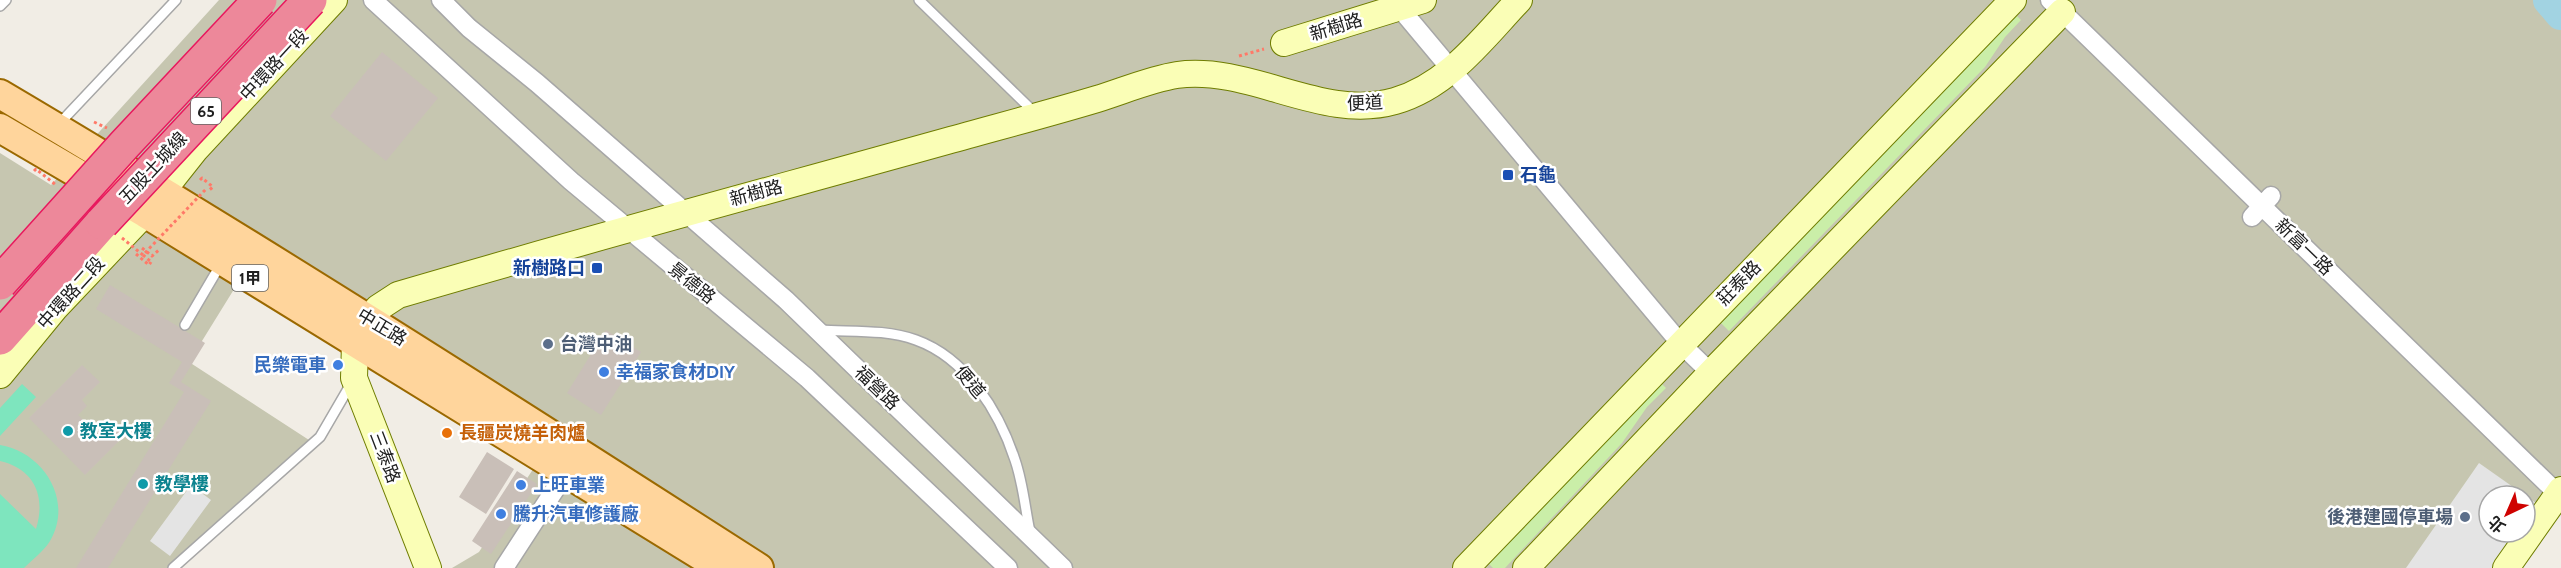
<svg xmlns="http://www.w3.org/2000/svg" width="2561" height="568" font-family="Cabin,'Noto Sans TC',sans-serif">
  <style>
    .construction { fill: #c6c6b0 }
    .grass { fill: #caeea8 }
    .pitch { fill: #7ee5be }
    .parking { fill: #e4e4e4 }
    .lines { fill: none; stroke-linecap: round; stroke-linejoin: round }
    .river { stroke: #a2d3e2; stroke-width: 32 }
    .building { fill: #c9bfb8 }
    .lane-casing { stroke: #a7a7a7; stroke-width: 12 }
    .street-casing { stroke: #a7a7a7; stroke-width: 21 }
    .secondary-casing { stroke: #6f7d00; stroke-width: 28 }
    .primary-casing { stroke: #9b6900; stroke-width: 32 }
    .highway-casing { stroke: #e8195e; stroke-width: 36 }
    .path { stroke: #ff7968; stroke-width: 3; stroke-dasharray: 3 3; stroke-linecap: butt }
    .lane { stroke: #fff; stroke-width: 9 }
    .street { stroke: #fff; stroke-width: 18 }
    .secondary { stroke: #fafeb6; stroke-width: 26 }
    .primary { stroke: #ffd59c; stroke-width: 28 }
    .highway { stroke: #ed889a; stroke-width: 33 }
    .highway-bridge-casing { stroke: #e8195e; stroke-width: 36; stroke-linecap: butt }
    .path-bridge { stroke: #ff7968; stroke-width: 3; stroke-dasharray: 3 3; stroke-linecap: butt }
    .highway-bridge { stroke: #ed889a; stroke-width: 33 }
    .transit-dot { fill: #1a4fb4; stroke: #fff; stroke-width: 2 }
    .service-dot { fill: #5c6f8a; stroke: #fff; stroke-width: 2 }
    .shop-dot { fill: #3f7fe0; stroke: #fff; stroke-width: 2 }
    .culture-dot { fill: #0f9aa8; stroke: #fff; stroke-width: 2 }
    .food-dot { fill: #e8710a; stroke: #fff; stroke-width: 2 }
    .labels { text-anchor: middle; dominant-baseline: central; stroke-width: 5; stroke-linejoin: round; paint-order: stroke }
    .shield { fill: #fff; stroke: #636363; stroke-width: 1.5 }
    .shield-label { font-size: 16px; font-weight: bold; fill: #202020 }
    .street-label { font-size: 18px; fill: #202020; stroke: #fff }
    .transit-label { font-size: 18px; font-weight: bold; fill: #164399; stroke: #fff; text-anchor: start }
    .service-label { font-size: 18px; font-weight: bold; fill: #4e5e75; stroke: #fff; text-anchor: start }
    .shop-label { font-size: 18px; font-weight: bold; fill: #366cbe; stroke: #fff; text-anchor: start }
    .culture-label { font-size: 18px; font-weight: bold; fill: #0d838f; stroke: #fff; text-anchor: start }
    .food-label { font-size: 18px; font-weight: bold; fill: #c56008; stroke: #fff; text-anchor: start }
  </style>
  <rect width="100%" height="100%" fill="#f1ede5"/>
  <path class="construction" d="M219,0H2561V481L2540,506L2525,496H2489V532L2498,568H452L479,552L541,457L249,265L189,362L309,440L264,495L179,568H0V153L51,185Z"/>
  <path class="grass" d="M2016,15L2021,20L2005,37L1985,67L1729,331L1719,321Z
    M1661,383L1666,388L1647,407L1622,443L1505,568H1493L1489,564Z"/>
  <path class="pitch" d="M22,384L36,397L0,436V408Z
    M0,445C43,452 74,500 50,541C44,551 32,560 24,568H0V494L36,529C46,497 35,469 0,461Z"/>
  <path class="parking" d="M2479,463L2540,506L2525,528V496H2489V532H2522L2498,568H2406Z
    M191,485L211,500L170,556L150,541Z"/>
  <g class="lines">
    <path class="river" d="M2549,0L2561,14"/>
  </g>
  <path class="building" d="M382,52L438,98L386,161L330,116Z
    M110,285L205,343L181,382L211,401L108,568H76L184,392L169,383L182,362L96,309Z
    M606,330L641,352L601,415L567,393Z
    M82,365L100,382L82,400L87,406L78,415L102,438L114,426L124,436L85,475L29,418Z
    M487,452L514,469L486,514L459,497Z
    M517,471L537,484L491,554L472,541Z"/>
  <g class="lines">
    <g class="lane-casing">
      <path id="lane" d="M919,0L1036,114
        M0,6L6,0
        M58,125L176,0
        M185,325L222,262
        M820,330C851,332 886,329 916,340C966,358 999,411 1015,460C1023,483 1025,508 1030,532
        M173,568L320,437L352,382"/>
    </g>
    <g class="street-casing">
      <path id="street" d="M373,0L571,181L807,378L1008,568
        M441,0L469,28L537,83L786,300L1063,568
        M1393,0L1681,344L1711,373
        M2050,0L2558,494
        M2252,217L2271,196
        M504,568L567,471"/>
    </g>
    <g class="secondary-casing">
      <path id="secondary" d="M1284,43L1423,0
        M0,375L55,308L145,213L195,150L334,0
        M428,568L354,378L355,343L378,308L398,295C581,241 764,192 947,141C997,127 1047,114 1097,99C1123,91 1151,79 1177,75C1252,65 1322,122 1395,101C1448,86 1483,38 1519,0
        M1466,568L2013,0
        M1526,568L1711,373L2062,12
        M2506,568L2561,490"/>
    </g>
    <g class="primary-casing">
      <path id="primary" d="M0,94C257,246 508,407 759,568
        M0,128L145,213L721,568"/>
    </g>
    <g class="highway-casing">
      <path id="highway" d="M0,338L102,223"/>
    </g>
    <path class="path" d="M1239,56L1264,49
      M94,122L107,128
      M200,180L202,178L213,187L208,191
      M142,248L152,256L160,249
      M136,254L149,265L151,262
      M143,255L151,262"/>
    <use href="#lane" class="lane"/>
    <use href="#street" class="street"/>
    <use href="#secondary" class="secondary"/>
    <use href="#primary" class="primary"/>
    <use href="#highway" class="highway"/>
    <g class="highway-bridge-casing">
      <path id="highway-bridge" d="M102,223L310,0
        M0,283L125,144L260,0"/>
    </g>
    <path class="path-bridge" d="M34,171L36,169L56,185
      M122,238L143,255L206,189"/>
    <use href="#highway-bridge" class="highway-bridge"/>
  </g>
  <g class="transit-dot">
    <rect x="1502" y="169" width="12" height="12" rx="3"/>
    <rect x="591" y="262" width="12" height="12" rx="3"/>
  </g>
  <g class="service-dot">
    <circle cx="548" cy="344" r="6"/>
    <circle cx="2465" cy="517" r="6"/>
  </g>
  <g class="shop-dot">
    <circle cx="338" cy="365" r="6"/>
    <circle cx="604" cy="372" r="6"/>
    <circle cx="521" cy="485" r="6"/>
    <circle cx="501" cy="514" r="6"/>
  </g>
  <g class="culture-dot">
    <circle cx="68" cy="431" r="6"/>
    <circle cx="143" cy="484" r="6"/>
  </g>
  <circle class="food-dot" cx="447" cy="433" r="6"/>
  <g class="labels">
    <g class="shield">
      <rect x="191" y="98" width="30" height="26" rx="4.5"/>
      <rect x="232" y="265" width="36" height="26" rx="4.5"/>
    </g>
    <g class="shield-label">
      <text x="206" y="111">65</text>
      <text x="250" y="278">1甲</text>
    </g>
    <g class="street-label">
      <text transform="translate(1336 27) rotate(-17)">新樹路</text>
      <text transform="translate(274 65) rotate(-47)">中環路一段</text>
      <text transform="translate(1365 103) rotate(-3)">便道</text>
      <text transform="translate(153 168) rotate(-47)">五股土城線</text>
      <text transform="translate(756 193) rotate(-15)">新樹路</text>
      <text transform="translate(2304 247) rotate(44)">新富一路</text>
      <text transform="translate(692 283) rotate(39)">景德路</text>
      <text transform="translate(1739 283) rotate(-46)">莊泰路</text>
      <text transform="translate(71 293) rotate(-48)">中環路二段</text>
      <text transform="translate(382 327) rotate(31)">中正路</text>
      <text transform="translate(970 382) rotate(49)">便道</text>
      <text transform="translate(877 388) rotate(44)">福營路</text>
      <text transform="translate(385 457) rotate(69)">三泰路</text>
    </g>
    <g class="transit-label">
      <text x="1520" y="175">石龜</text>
      <text x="585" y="268" text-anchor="end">新樹路口</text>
    </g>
    <g class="service-label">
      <text x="560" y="344">台灣中油</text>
      <text x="2453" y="517" text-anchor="end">後港建國停車場</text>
    </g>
    <g class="shop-label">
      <text x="326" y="365" text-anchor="end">民樂電車</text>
      <text x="616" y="372">幸福家食材DIY</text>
      <text x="533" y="485">上旺車業</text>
      <text x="513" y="514">騰升汽車修護廠</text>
    </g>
    <g class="culture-label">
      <text x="80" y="431">教室大樓</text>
      <text x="155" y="484">教學樓</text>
    </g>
    <g class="food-label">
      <text x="459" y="433">長疆炭燒羊肉爐</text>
    </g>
  </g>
  <g transform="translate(2507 514) rotate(224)"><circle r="28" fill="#ffffff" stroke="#a6a6a6" stroke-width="1.5"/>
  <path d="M0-4.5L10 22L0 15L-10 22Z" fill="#cf0200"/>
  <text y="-9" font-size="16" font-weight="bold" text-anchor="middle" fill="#202020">北</text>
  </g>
</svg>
